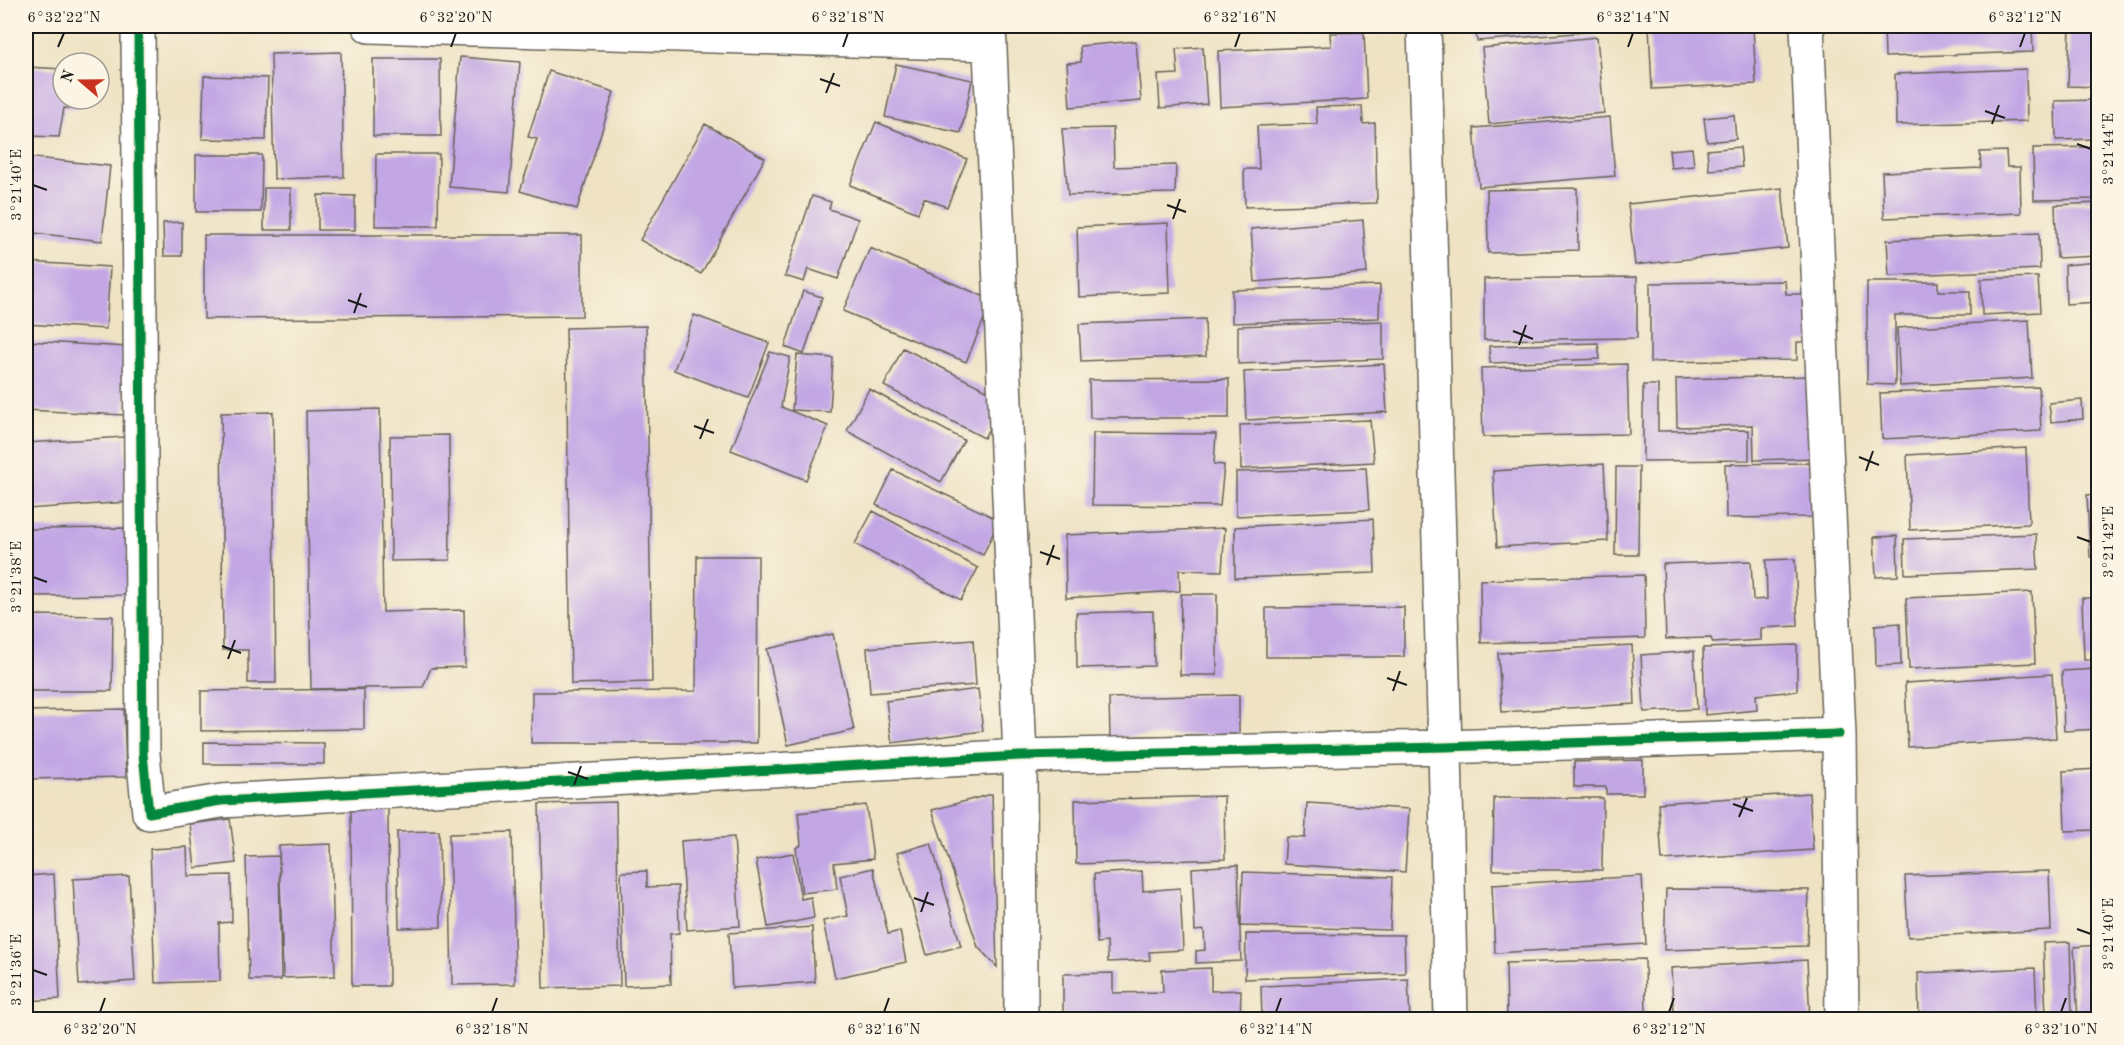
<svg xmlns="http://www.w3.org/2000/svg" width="2124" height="1045" font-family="'Old Standard TT',serif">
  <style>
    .building { fill: #c3a7e5 }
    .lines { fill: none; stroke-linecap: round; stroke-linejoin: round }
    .minor-casing { stroke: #666257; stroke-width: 36 }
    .minor { stroke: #fff; stroke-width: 33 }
    .cycleway-casing { stroke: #fcf5e5; stroke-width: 13 }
    .cycleway { stroke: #00873e; stroke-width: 9 }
    .ticks { fill: none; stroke: #1c1c1c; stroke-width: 2 }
    .neatline { fill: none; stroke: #1c1c1c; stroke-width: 2 }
    .ticks-label { font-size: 15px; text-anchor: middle; fill: #1c1c1c }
  </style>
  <rect width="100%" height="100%" fill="#fcf5e5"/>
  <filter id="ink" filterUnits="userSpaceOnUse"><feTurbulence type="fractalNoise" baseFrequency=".0167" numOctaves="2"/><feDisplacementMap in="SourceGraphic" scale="12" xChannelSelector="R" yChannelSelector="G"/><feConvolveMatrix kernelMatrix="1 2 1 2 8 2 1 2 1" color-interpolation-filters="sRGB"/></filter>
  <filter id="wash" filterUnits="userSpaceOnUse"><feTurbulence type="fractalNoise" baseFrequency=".008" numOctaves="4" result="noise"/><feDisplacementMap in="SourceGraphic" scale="24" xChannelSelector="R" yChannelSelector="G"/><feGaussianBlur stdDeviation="1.35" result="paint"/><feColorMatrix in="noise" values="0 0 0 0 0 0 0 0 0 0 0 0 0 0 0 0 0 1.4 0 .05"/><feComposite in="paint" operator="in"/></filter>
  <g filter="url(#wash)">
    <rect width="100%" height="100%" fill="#efe3c4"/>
    <g id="blocks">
      <path class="building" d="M1475,26H1586L1587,32L1477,41Z
        M1649,26H1753L1756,84L1652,89Z
        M1884,26H2032L2033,52L1885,57Z
        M2070,26H2098V87L2068,86Z
        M1364,32L1367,99L1220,107L1218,51L1331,46L1330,33Z
        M1597,37L1604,113L1489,124L1482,48Z
        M1136,41L1141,101L1070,107L1067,63L1081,62L1080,46Z
        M1203,47L1207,104L1160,108L1158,75L1178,74L1176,49Z
        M341,52L344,177L274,179L271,54Z
        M460,57L520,62L509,192L449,187Z
        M373,59H440L441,136H373Z
        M896,64L972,80L961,133L885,117Z
        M26,67L63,69V99H78V109L64,108L59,137L26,136Z
        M2026,69L2027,121L1896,125L1895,74Z
        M549,71L614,92L577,209L520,191L537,139L528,137Z
        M204,76L268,78L266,140L202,139Z
        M2098,100V139L2056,140L2055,101Z
        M1362,106L1363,124L1375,123L1377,203L1245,207L1244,169H1259L1257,126L1317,124L1316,107Z
        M1734,115L1736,139L1707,142L1704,118Z
        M1610,117L1615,176L1479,187L1474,128Z
        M876,122L967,159L947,207L924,198L918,213L850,185Z
        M705,124L765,158L701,274L640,240Z
        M1113,128L1114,167L1176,165L1175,193L1068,195L1062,129Z
        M1740,147L1742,167L1709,170L1707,150Z
        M2098,147V199L2034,200L2033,148Z
        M1692,148L1694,166L1671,168L1669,150Z
        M2006,151L2007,167H2020L2021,213L1884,218L1882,172L1981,168L1980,152Z
        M376,154H439L438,226H375Z
        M196,155H262L261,212H196Z
        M26,157L110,166L102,241L26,232Z
        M264,188H291V230H264Z
        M1577,188L1578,250L1488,253L1487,190Z
        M1782,188L1788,248L1635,265L1628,204Z
        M318,195L355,196V230H318Z
        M812,196L831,202L829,209L858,219L838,279L808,269L804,282L785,276Z
        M2098,203V256L2057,258L2055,205Z
        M1363,220L1367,273L1255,282L1251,229Z
        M182,222V256H164L163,223Z
        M1168,223L1170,293L1079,297L1077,227Z
        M2039,233L2040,269L1889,276L1887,240Z
        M204,235H582V316L204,319Z
        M870,248L992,300L966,362L843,311Z
        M26,262L110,267L106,329L26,324Z
        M2098,262V302L2066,304L2065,265Z
        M1637,277V338L1484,340V279Z
        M2038,277L2040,312L1982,315L1981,279Z
        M1785,281L1786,294H1811V342H1797V360L1650,362V283Z
        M1867,282H1938V291H1970V315H1895V385L1867,384Z
        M1380,285L1379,318L1232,323V290Z
        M803,291L822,297L804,354L785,347Z
        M694,315L769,343L748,398L674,370Z
        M1205,319L1206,356L1081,361L1079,324Z
        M2029,320L2032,378L1900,386L1897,328Z
        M1383,321V359L1238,364V326Z
        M646,326L652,682L571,684L566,328Z
        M26,341L128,347L124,415L26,410Z
        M1598,343L1600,359L1490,363L1489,346Z
        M903,348L1004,399L984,438L884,386Z
        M770,352L790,357L781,407L828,426L806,480L731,450Z
        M797,355L833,358L830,412L792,410Z
        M1384,364L1387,412L1246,420L1244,372Z
        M1627,364L1629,434L1483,437L1481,368Z
        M1814,376L1816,458L1754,460L1753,425L1677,427L1676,379Z
        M1229,379V418H1090L1089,380Z
        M1643,385H1658V431L1749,430V460L1643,461Z
        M2039,387L2041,431L1882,439L1880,393Z
        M869,389L964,440L941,482L847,431Z
        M2082,400L2083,419L2051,422L2049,403Z
        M380,409L383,612L464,610L465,667L431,668L423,687L311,689L306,411Z
        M273,412L276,683H248V650H223L221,413Z
        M1370,420L1374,462L1241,469L1240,425Z
        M1093,433L1216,434L1214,464L1224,465L1220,506L1092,505Z
        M449,435L450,560L391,561L390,436Z
        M125,437L129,502L26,509V443Z
        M2026,448L2029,524L1910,530L1907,455Z
        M1812,463V517L1726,518L1725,464Z
        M1604,464L1608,541L1497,547L1493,471Z
        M1616,467H1639L1638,555H1615Z
        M1366,468L1369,510L1236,516V472Z
        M893,470L999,520L983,555L876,505Z
        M2098,494V556L2090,557L2087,495Z
        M873,511L978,568L961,600L855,544Z
        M1373,519L1375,573L1235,578V527Z
        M128,528V595L26,596V529Z
        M1225,528L1222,571L1179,570L1180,591L1066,598L1065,535Z
        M2036,534L2038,569L1905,574L1904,539Z
        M1897,536L1898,576L1876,577L1874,537Z
        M697,556H758L757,743H531L532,692L696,691Z
        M1795,559L1798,626L1761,628V640L1713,643L1711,638L1666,639L1663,564L1751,561L1753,600L1767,599L1766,560Z
        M1644,575L1645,638L1481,643L1480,580Z
        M2032,592L2035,663L1909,669L1906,598Z
        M1181,594H1217V675H1180Z
        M2082,598H2098V660H2084Z
        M1404,607V657H1266V608Z
        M1153,611L1154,666L1077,668L1076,613Z
        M26,615L113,616L112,691H26Z
        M1900,623L1901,665L1876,666L1875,625Z
        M833,634L854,730L788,745L767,649Z
        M973,640L976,685L870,693L867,648Z
        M1632,645L1635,704L1502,712L1498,653Z
        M1797,645V691L1756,695L1757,710L1705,715L1703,648Z
        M1694,651L1697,709L1644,712L1641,655Z
        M2098,669V729L2064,731L2062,671Z
        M2052,674L2056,738L1908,747L1905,683Z
        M364,689V729L201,731V691Z
        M978,689L983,731L892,743L886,701Z
        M1239,695V734L1110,737L1109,698Z
        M124,709L126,777L26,779V711Z
        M204,742L324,743V764H204Z
        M1643,760V794H1606V787H1574V762Z
        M2098,769V830L2065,831L2063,771Z
        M1809,793L1813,850L1662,860L1658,803Z
        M992,794L997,967L978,947L932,810Z
        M1224,796L1225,859L1076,864L1075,800Z
        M1494,798H1603L1602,870H1493Z
        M616,802L620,986L543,988L539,804Z
        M1307,803L1409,809L1405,872L1284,864L1286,837L1305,838Z
        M866,805L873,859L834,863L837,889L802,893L796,848L801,845L798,813Z
        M388,807L389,986H352L351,808Z
        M230,819L236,863L195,868L190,824Z
        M439,831L441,927L399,928L397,832Z
        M512,832L515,984L452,985L449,834Z
        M734,837L740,926L687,930L681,841Z
        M931,843L961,946L927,955L897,853Z
        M331,844L335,976L283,978L279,846Z
        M187,847L188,876L231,875L232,922L219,923L220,981L155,983L150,849Z
        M793,853L801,899L811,897L814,918L768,927L756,860Z
        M279,856L281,980H249L246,857Z
        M1238,865L1241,961L1196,963V951L1205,950L1204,930L1195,931L1192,868Z
        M873,868L888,934L900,931L906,962L835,978L823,921L848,916L840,876Z
        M647,871V887L678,886L679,933L670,934L671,984L624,986L621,872Z
        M1142,871L1143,891L1180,888L1183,950L1149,952L1150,960L1108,962L1107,942L1097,943L1094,874Z
        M2049,871L2051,930L1908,937L1905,876Z
        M1243,872L1392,877L1390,930L1241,926Z
        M54,874L60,999L26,1001V876Z
        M129,876L135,981L79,985L73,879Z
        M1642,876L1646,944L1495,953L1492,885Z
        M1666,889L1809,890L1807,946L1664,950Z
        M812,927L815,982L732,988L729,933Z
        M1246,934L1404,935L1405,973L1245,979Z
        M2070,942L2072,1016L2046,1017L2043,943Z
        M2098,945V1020H2078L2074,947Z
        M1645,959L1646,1020H1507L1506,963Z
        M1807,960L1810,1020H1674L1671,968Z
        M1211,968V991L1241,990L1240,1020H1063V974L1113,973V993L1163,992L1162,970Z
        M2035,968L2037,1020H1919L1918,973Z
        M1408,979L1410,1020H1262L1261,986Z"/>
    </g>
  </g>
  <g filter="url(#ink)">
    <use href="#blocks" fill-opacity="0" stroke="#666257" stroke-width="1.5"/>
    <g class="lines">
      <g class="minor-casing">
        <path id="minor" d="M138,26L143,754L149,813L221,801L1020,756L1445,747L1839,734
          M369,26L990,44
          M989,26L1020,756L1021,1020
          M1424,26L1445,747L1451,1020
          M1807,26L1839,734L1842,1020"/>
      </g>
      <use href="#minor" class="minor"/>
      <g class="cycleway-casing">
        <path id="cycleway" d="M138,26L143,754L149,813L221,801L1020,756L1445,747L1839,734"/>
      </g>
      <use href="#cycleway" class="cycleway"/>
    </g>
  </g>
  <path class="ticks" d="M58,47L64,33M451,47L456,33M843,47L848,33M1235,47L1240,33M1628,47L1633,33M2020,47L2025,33M820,79L840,86M826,93L834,73M1985,111L2005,118M1992,124L1999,105M2077,144L2091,149M33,185L47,190M1167,205L1186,212M1173,219L1180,199M348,300L367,307M354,313L361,293M1513,331L1533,339M1519,345L1526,325M694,426L714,433M700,439L708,419M1859,457L1879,465M1866,471L1873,451M2077,537L2091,542M1040,552L1060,559M1047,565L1054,545M33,577L47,582M222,646L241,653M228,659L235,640M1387,678L1407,685M1393,691L1400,671M568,772L588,779M574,785L581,766M1733,804L1753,811M1739,817L1747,798M914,898L934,905M921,912L928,892M2077,929L2091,934M33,970L47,975M100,1012L105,998M492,1012L497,998M884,1012L889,998M1276,1012L1281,998M1669,1012L1674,998M2061,1012L2066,998"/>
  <rect width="2124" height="1045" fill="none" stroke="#fcf5e5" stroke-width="66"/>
  <g transform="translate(81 81) rotate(290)"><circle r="28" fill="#fcf5e5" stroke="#a29e95" stroke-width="1.5"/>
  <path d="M0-4.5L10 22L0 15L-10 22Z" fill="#c8321e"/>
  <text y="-9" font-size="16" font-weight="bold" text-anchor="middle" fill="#1c1c1c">N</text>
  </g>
  <rect x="33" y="33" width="2058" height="979" class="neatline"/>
  <g class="ticks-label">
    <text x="64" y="22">6°32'22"N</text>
    <text x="456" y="22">6°32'20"N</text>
    <text x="848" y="22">6°32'18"N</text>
    <text x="1240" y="22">6°32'16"N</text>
    <text x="1633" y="22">6°32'14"N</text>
    <text x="2025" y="22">6°32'12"N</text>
    <text transform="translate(2108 149) rotate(-90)" y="5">3°21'44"E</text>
    <text transform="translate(16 185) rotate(-90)" y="5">3°21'40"E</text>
    <text transform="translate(2108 542) rotate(-90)" y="5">3°21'42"E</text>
    <text transform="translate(16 577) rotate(-90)" y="5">3°21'38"E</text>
    <text transform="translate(2108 934) rotate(-90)" y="5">3°21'40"E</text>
    <text transform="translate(16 970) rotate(-90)" y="5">3°21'36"E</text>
    <text x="100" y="1034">6°32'20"N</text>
    <text x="492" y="1034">6°32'18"N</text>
    <text x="884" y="1034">6°32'16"N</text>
    <text x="1276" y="1034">6°32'14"N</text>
    <text x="1669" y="1034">6°32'12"N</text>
    <text x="2061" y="1034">6°32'10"N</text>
  </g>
</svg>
